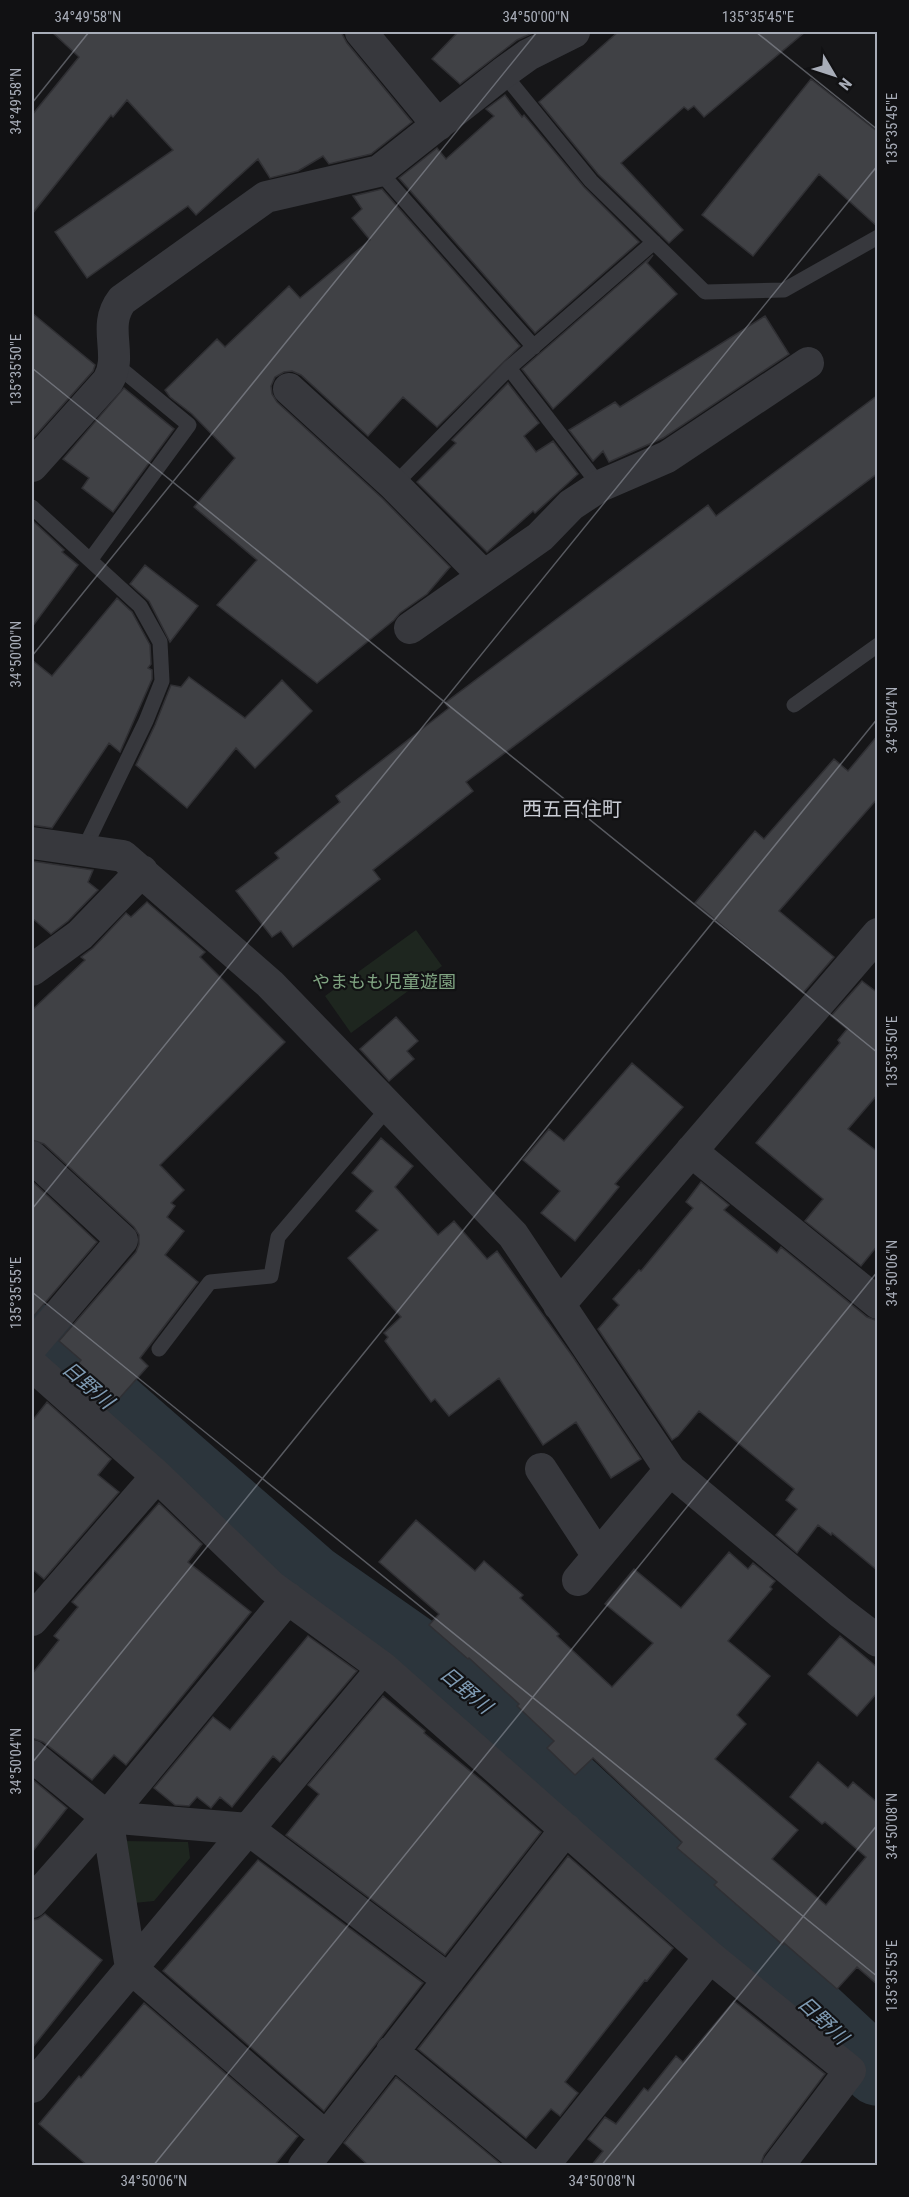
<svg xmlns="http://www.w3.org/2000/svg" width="909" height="2197" font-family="'Roboto Condensed','Noto Sans JP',sans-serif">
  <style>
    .green { fill: #1e261f }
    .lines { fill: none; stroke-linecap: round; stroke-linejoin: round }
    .river { stroke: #2c353c; stroke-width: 68 }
    .building { fill: #404145; stroke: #303034; stroke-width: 1.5 }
    .service { stroke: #37383d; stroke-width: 15 }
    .minor { stroke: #37383d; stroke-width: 32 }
    .ticks { fill: none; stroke: #a8adb8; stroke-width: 1.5; stroke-opacity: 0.45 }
    .labels { text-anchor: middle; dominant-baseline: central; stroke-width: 4.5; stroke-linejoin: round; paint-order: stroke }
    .park-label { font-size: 18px; fill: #7fa381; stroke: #111113 }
    .neighbourhood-label { font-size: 20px; fill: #c9ccd4; stroke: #111113 }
    .water-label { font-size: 20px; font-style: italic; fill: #7f9bb3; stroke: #111113 }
    .neatline { fill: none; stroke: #a8adb8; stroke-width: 2 }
    .ticks-label { font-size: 15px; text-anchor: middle; fill: #a8adb8 }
  </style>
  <rect width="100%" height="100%" fill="#161618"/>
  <path class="green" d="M416,930L442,966L351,1033L325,996Z
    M124,1841L188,1842L190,1858L154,1901L134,1903Z"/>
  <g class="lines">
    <path class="river" d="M32,1336L50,1349L312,1578L456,1679L878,2072"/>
  </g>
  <path class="building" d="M52,32H341L347,43L412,122L371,154L329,164L323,156L298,171L270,178L258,159L196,215L188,206L87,278L55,232L173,150L127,100L113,117L111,115L32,214V115L79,57Z
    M458,32H535L517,40L460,84L432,59Z
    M618,32H805L704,117L694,106L688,110L684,107L621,163L683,230L669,243L598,174L539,102Z
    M811,79L878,132V227L819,174L753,256L702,215Z
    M505,95L522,117L524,115L584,187L639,242L535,333L399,178L437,148L446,159L494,116L486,109Z
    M382,189L520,346L437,427L403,397L368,436L301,375L292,371L284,372L275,377L271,386L272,394L277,402L382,498L450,567L427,594L400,613L394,620L317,683L217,605L257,560L194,507L235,458L192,414L170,397L165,390L217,339L225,347L289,286L300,298L370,240L352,218L362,209L353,196Z
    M653,255L647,263L677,294L553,409L522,369Z
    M32,313L95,365L93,371L34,437L32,436Z
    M765,316L789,354L663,438L609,462L603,451L593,461L569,430L615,402L620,407Z
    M508,383L539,423L524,436L536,452L553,441L578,474L535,513L533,511L487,552L417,482L456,443L452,440Z
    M124,388L174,429L113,512L82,488L89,478L63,459Z
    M878,395V473L466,782L473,791L373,870L380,879L293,947L281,931L272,937L236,891L279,858L275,853L340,802L336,796L449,708L445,703L708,505L716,516Z
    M32,520L64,550L62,552L78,565L32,627Z
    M145,565L198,606L170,642L149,601L130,584Z
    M117,598L132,612L150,645L151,664L148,668L152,670V679L120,752L109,743L52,828L32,825V660L52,676Z
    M189,677L245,718L282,680L312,711L255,768L236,748L187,808L136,765L155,725L171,685L181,687Z
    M878,735V798L779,911L834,957L803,993L695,903L755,831L764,839L834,759L848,771Z
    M32,861L93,870L88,882L98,890L68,921L51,934L32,918Z
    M147,902L205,952L200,957L285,1042L160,1165L184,1190L171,1203L175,1206L167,1217L184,1231L165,1255L198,1282L140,1358L148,1366L109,1410L69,1374L81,1360L59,1341L136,1252L139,1244V1235L134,1227L44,1144L32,1140V1010L85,960L81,957L93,948L126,913L131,917Z
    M862,981L878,993V1094L848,1129L878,1152V1245L861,1266L805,1221L823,1199L756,1143L840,1043L838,1040L847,1029L831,1016Z
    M396,1017L418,1041L407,1051L414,1059L389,1081L360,1049Z
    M632,1063L683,1107L615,1184L619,1187L575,1241L541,1213L560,1191L523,1160L549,1129L564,1141Z
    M381,1138L413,1166L395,1187L438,1235L454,1221L487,1259L497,1251L573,1357L641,1459L611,1478L576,1422L543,1445L499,1378L449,1416L435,1399L431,1402L385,1341L388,1337L384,1333L401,1317L348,1258L378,1230L356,1211L373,1191L352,1173Z
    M32,1181L97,1242L32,1318Z
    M701,1182L729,1205L724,1210L777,1253L781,1247L867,1317L878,1321V1571L832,1533L831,1535L818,1525L797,1553L776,1535L797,1509L786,1500L794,1489L699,1411L678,1436L672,1440L598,1329L619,1305L613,1299L639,1270L641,1271L693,1208L686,1202Z
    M47,1402L111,1459L98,1475L119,1492L44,1579L32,1569V1421Z
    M159,1503L202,1544L188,1562L251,1612L126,1765L114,1755L92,1780L43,1742L32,1738V1674L59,1640L54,1636L78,1607L72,1602Z
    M416,1520L475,1571L484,1561L523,1595L520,1598L559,1634L557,1636L612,1687L653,1643L605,1604L634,1569L681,1608L729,1552L748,1569L753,1563L775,1581L770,1587L772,1589L728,1641L770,1676L737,1715L746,1724L715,1759L798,1830L772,1859L826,1905L866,1857L825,1822L822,1824L790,1797L818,1762L848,1788L853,1782L878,1803V1985L857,1967L837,1989L784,1943L783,1945L714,1885L717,1882L677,1848L682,1842L593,1758L575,1775L547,1748L554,1741L517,1706L519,1704L469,1658L468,1659L429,1625L439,1614L379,1562Z
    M308,1636L357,1671L280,1762L273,1756L232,1807L220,1797L211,1808L197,1797L189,1806L175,1805L154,1788L213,1717L230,1730Z
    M840,1636L878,1668V1692L857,1716L808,1674Z
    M383,1696L425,1731L424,1733L486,1784L541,1832L445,1955L286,1835L319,1794L308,1785Z
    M32,1779L67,1808L32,1852Z
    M568,1856L673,1948L647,1981L645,1980L565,2082L578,2093L560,2116L551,2109L526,2138L418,2049Z
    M258,1860L423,1983L324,2111L163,1971Z
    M45,1914L102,1960L32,2048V1920L38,1919Z
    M734,2001L825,2074L764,2155L760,2166H591L603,2151L588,2139L605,2117L616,2124L644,2088L648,2091L676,2056L683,2062Z
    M144,2003L298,2136L274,2166H88L39,2124L79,2076L81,2078Z
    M396,2077L502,2165V2166H369L344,2143Z"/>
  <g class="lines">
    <path class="service" d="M503,73L591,181L705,292L784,290L878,237
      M379,171L534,347
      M509,368L600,486
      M394,485L509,368L654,242
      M32,507L140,606L160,642L162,681L146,721L84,849
      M91,559L189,425L126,373L114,367
      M794,705L878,645
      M159,1349L210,1282L271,1276L278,1237L388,1108"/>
    <path class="minor" d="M361,32L438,125
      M289,389L394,485L483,575
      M32,466L108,381C124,354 101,327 122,300L266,197L379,171L503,73L528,55L574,32
      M410,628L540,537L571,505L600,486L667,457L808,363
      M32,843L123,856L270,984L513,1235L670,1470L840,1612L878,1641
      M32,970L80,935L142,871
      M691,1151L878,1303
      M32,1157L122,1240L32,1346
      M559,1305L878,934
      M32,1365L157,1476L272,1587L383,1668L710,1957L850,2071L778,2166
      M541,1469L598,1556
      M578,1580L670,1470
      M32,1620L157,1476
      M32,1756L107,1817L248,1829L449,1980
      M107,1817L131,1968L326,2137
      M32,1902L107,1817L288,1598
      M392,2051L531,2166
      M32,2087L383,1668
      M304,2166L566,1829
      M543,2166L710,1957"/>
  </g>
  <path class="ticks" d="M756,32L878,130M32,103L89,32M32,368L878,1053M32,656L537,32M32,1209L878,165M32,1292L878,1977M32,1763L878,718M153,2166L878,1271M601,2166L878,1824"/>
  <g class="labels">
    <g class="park-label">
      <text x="384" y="981">やまもも児童遊園</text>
    </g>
    <g class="neighbourhood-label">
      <text x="572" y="809">西五百住町</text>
    </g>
    <g class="water-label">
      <text transform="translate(88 1385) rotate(41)">日野川</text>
      <text transform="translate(466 1690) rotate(40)">日野川</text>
      <text transform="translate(823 2020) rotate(43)">日野川</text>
    </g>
  </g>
  <rect width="909" height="2197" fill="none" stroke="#111113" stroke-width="66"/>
  <g transform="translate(834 75) rotate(129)" stroke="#111113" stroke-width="4.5" paint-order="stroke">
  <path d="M0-4.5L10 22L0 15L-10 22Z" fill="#a8adb8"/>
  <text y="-9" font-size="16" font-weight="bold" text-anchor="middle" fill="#a8adb8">N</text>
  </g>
  <rect x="33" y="33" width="843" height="2131" class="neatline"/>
  <g class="ticks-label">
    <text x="88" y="22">34°49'58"N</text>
    <text x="536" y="22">34°50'00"N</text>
    <text x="758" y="22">135°35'45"E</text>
    <text transform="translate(16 101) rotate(-90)" y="5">34°49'58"N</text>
    <text transform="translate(892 129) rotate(-90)" y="5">135°35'45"E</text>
    <text transform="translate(16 370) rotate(-90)" y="5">135°35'50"E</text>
    <text transform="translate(16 654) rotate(-90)" y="5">34°50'00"N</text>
    <text transform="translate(892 720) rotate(-90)" y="5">34°50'04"N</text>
    <text transform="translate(892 1052) rotate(-90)" y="5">135°35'50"E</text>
    <text transform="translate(892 1273) rotate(-90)" y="5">34°50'06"N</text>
    <text transform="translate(16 1293) rotate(-90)" y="5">135°35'55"E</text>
    <text transform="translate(16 1761) rotate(-90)" y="5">34°50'04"N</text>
    <text transform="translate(892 1826) rotate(-90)" y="5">34°50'08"N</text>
    <text transform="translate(892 1976) rotate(-90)" y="5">135°35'55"E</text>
    <text x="154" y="2186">34°50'06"N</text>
    <text x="602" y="2186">34°50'08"N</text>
  </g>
</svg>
